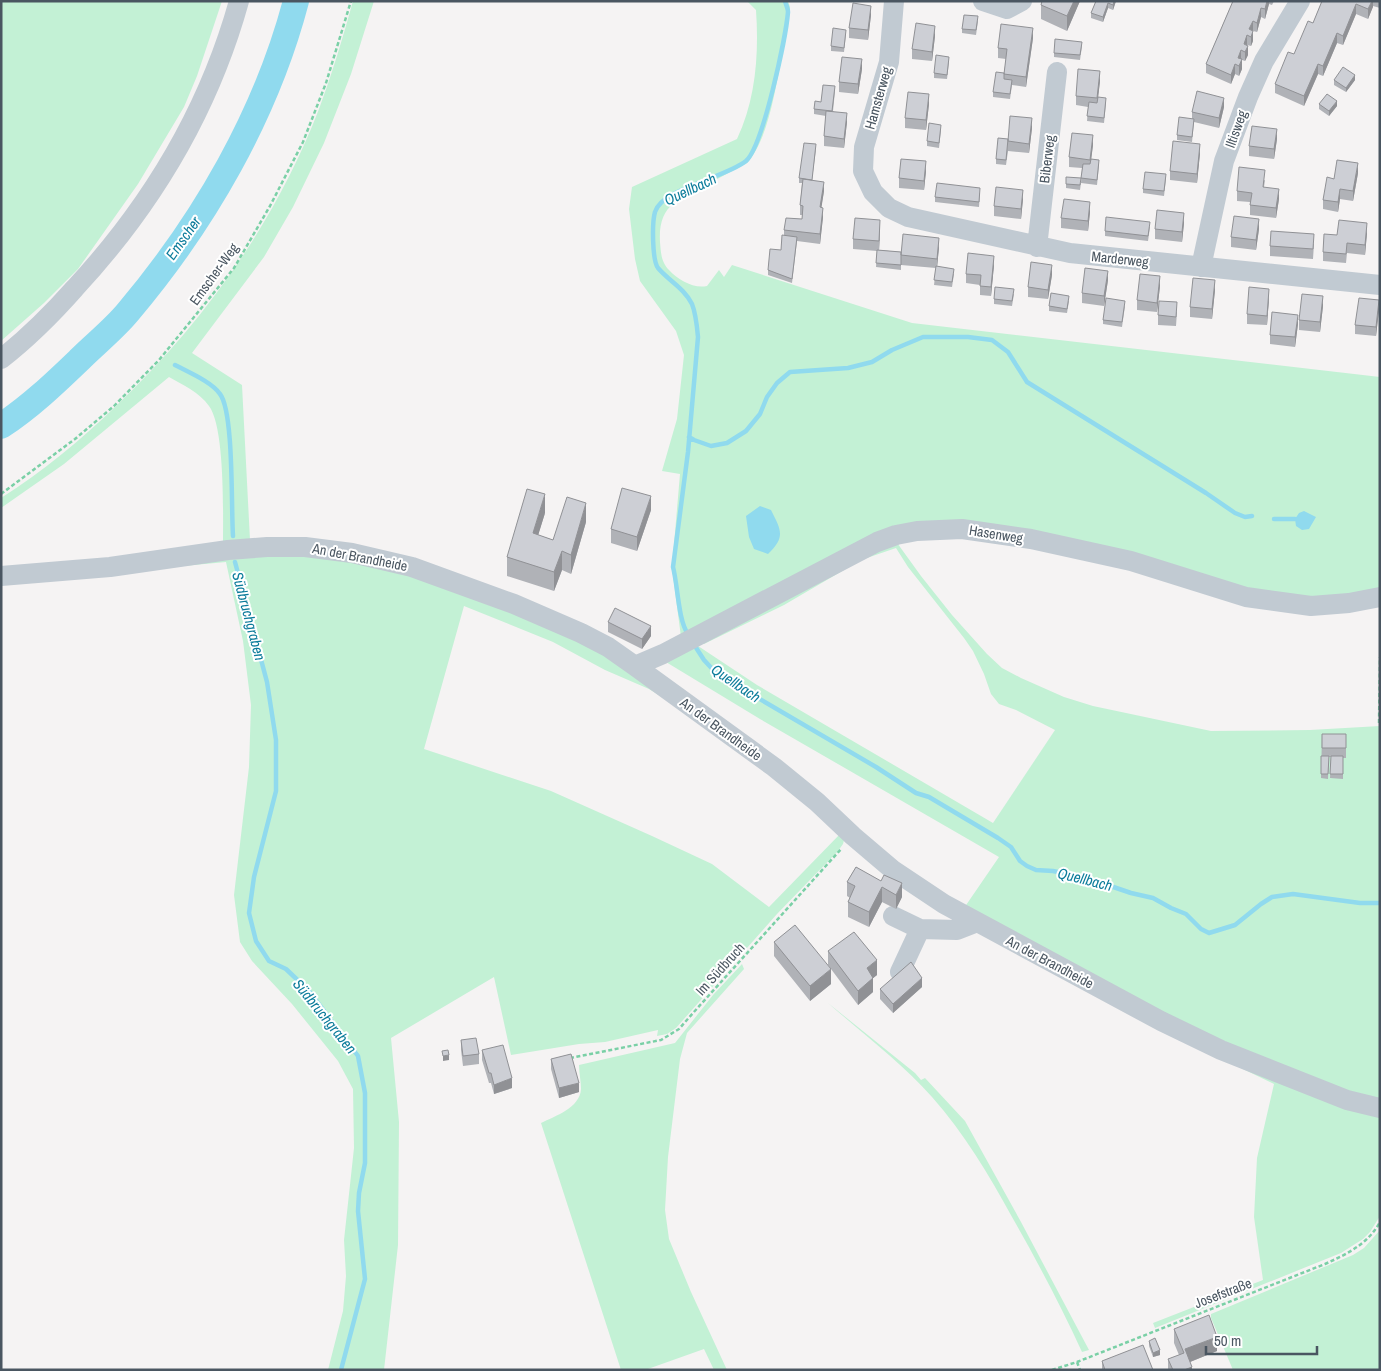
<svg xmlns="http://www.w3.org/2000/svg" width="1381" height="1371" font-family="'Archivo Narrow',sans-serif">
  <style>
    .green { fill: #c3f1d5; fill-rule: evenodd }
    .water { fill: #90daee }
    .lines { fill: none; stroke-linecap: round; stroke-linejoin: round }
    .stream { stroke: #90daee; stroke-width: 4.5 }
    .river { stroke: #90daee; stroke-width: 26 }
    .path { stroke: #7ad0a6; stroke-width: 2.5; stroke-dasharray: 4 2.5; stroke-linecap: butt }
    .minor { stroke: #c1cad2; stroke-width: 20 }
    .wall { fill: #b0b2b7 }
    .shaded-wall { fill: #909195 }
    .building { fill: #cdcfd5; stroke: #909195 }
    .labels { text-anchor: middle; dominant-baseline: central; stroke-width: 4; stroke-linejoin: round; paint-order: stroke }
    .street-label { font-size: 14px; fill: #4a5661; stroke: #fff }
    .water-label { font-size: 15px; font-style: italic; fill: #0c7c9b; stroke: #fff }
  </style>
  <rect width="100%" height="100%" fill="#f5f3f3"/>
  <path class="green" d="M1,1H222L197,76L184,107L138,184L78,269L44,303L1,341Z
    M353,1H374L351,74L324,143L293,207L264,257L192,353L242,385L250,540L355,550L94,565L134,556L223,542C223,514 225,427 209,406C199,392 183,385 169,377L64,464L1,508V498C42,472 81,440 116,406C204,322 275,223 319,109C332,74 343,37 353,1Z
    M747,1H788L790,7C789,25 785,43 781,61C775,90 768,140 747,163C733,170 720,178 706,185C678,199 658,205 660,242C661,253 661,262 669,270C678,280 694,289 707,286L719,270L724,277L732,265L912,323L1380,377V593L1315,601L928,526L681,637L672,568L680,474L662,471L677,419L684,355L676,331L640,281L635,259L629,209L632,187L737,139C756,99 759,53 756,10Z
    M895,540L921,576L952,615L987,654L1002,668L1021,678L1064,697L1093,706L1211,731L1310,730L1380,726V1102L1256,1060L962,911L999,857L760,719L661,659L686,638L757,685L993,823L1055,730L1016,710L999,704L991,694L984,674L973,651L964,638L908,567L896,548L861,560L784,605L704,644L699,637Z
    M244,551H292L338,555L403,569L544,621L578,635L615,657L775,772L824,812L841,829L845,836L843,844L838,851L777,914L676,1028L667,1034L657,1036L658,1030L605,1042L579,1044L511,1055L494,977L391,1038L399,1122L398,1245L384,1370H328L343,1311L346,1276L344,1240L354,1148L353,1089L338,1061L292,1004L252,961L240,942L234,895L249,767L251,705L243,641L226,562L1,583V580L162,565ZM464,606L553,642L605,670L649,689L697,719L792,788L829,820L841,833L769,907L712,864L652,836L551,791L424,749Z
    M742,964L744,969L687,1033L680,1059L668,1157L665,1210L669,1239L691,1292L727,1370H714L704,1349L645,1370H621L541,1123C555,1116 580,1108 581,1089C581,1081 579,1073 579,1065L675,1043L713,995Z
    M828,1003L915,1073L921,1080L925,1078L965,1121L1021,1222L1089,1350L1082,1352C1061,1306 1037,1261 1012,1217C989,1175 964,1133 932,1097C903,1064 861,1032 828,1003Z
    M1162,1030L1380,1112V1216L1370,1232L1363,1239L1341,1253L1155,1328L1153,1323L1263,1280L1254,1217L1257,1158L1274,1084Z
    M1380,1230V1370H1233L1211,1318V1314L1353,1255L1364,1248Z"/>
  <path class="water" d="M760,506L771,510C781,530 786,537 768,554L754,549L749,537L746,516Z
    M1304,511L1316,517L1309,529L1302,530L1296,526L1295,519L1299,513Z"/>
  <g class="lines">
    <path class="stream" d="M175,365C188,372 212,382 220,394C234,412 231,508 233,536
      M689,437L694,440L711,446L727,443L746,431L760,414L767,397L777,383L790,372L848,368L872,362L892,350L923,337H968L992,340L1008,352L1027,382L1206,493L1235,513L1245,517L1252,516
      M1274,519H1295
      M235,562L267,682L276,740V791L254,877L249,913L256,941L269,961L286,969L309,991L358,1056L365,1093V1163L359,1193L358,1211L365,1279L341,1370
      M688,634C678,620 678,586 673,567L688,452L698,337C697,326 696,314 692,304C684,288 669,281 658,268C652,260 652,222 655,212C661,189 725,178 746,161C763,146 786,37 788,12C788,8 786,5 785,1
      M693,643L704,660L717,674L876,767L916,793L929,797L998,838L1011,847L1020,861L1027,866L1036,870L1053,871L1087,878L1131,893L1153,898L1171,908L1186,914L1201,929L1209,933L1235,925L1261,904L1272,897L1293,894L1360,903H1380"/>
    <path class="river" d="M1,426C30,407 55,383 79,360C95,344 114,329 128,312C204,222 266,115 296,1"/>
    <path class="path" d="M1,494L75,439L114,406L159,360L234,268L270,206L303,142L326,83L351,1
      M1379,723L1380,657
      M570,1058L661,1040L679,1029L693,1013L842,848
      M1077,1362L1080,1370
      M1052,1370L1077,1362L1325,1264C1347,1254 1368,1244 1380,1222"/>
    <path class="minor" d="M894,1L889,62L864,147L863,171L873,192L889,208L908,217L1070,253L1380,285
      M983,1L1007,9L1022,1
      M1037,247L1057,72
      M1201,267L1224,161L1248,97L1264,61L1300,1
      M1,359C28,338 52,314 75,288C151,206 209,109 239,1
      M1,576L110,567L228,550L267,547H305L352,553L412,567L514,604L581,633L608,647L635,666L774,767L817,802L853,836L893,870L944,904L1161,1021L1221,1050L1347,1100L1380,1108
      M635,666L663,654L877,542L896,535L917,531L962,529L1031,539L1131,561L1246,597L1311,606L1349,603L1380,597
      M893,916L920,929L957,930L975,923
      M900,972L920,929"/>
  </g>
  <path class="wall" d="M1042,1H1080L1067,31L1041,19V5Z
    M1096,1H1116L1113,10L1108,8L1103,22L1091,18V13Z
    M1233,1H1274L1272,5L1269,4L1265,19L1261,17L1257,32L1253,31V41L1251,46L1247,45L1248,55L1245,61L1242,60V69L1239,76L1235,74L1231,84L1206,73V64Z
    M1322,1H1380V8L1373,6L1368,19L1356,14L1343,45L1337,43L1323,76L1318,74L1304,106L1275,93V84L1294,54L1313,23Z
    M871,15L868,40L849,38V28Z
    M978,21L976,35L962,33V29Z
    M846,34L844,52L831,51V46Z
    M935,36L932,61L912,59V49Z
    M1033,38L1026,87L1012,85L1010,99L993,97V92L1004,73L1006,59L998,58V48Z
    M1082,46L1080,60L1054,57V53Z
    M949,62L947,79L934,78V73Z
    M862,69L858,94L839,92V82Z
    M1334,80H1355L1346,92L1334,85Z
    M1100,81L1098,97L1106,103L1104,123L1087,121L1088,107L1076,105V96Z
    M835,91L833,111L847,122L844,148L824,146V136L826,116L814,114V109L821,102Z
    M929,104L926,130L905,128V118Z
    M1319,104L1337,106L1329,116L1319,109Z
    M1224,107L1219,128L1194,122L1192,142L1177,140V135L1192,119V112Z
    M1032,128L1029,153L1008,151L1006,165L996,164V159L1008,139Z
    M941,130L939,148L927,146V141Z
    M1277,139L1274,159L1249,156V146Z
    M1093,145L1091,159L1099,165L1097,185L1081,183L1082,168L1069,167V157Z
    M816,149L812,180L824,191L821,208L823,217L820,244L797,241L792,283L768,275V270L781,250L784,235V230L802,219V215H800V205L802,183H799V178Z
    M1200,153L1197,183L1170,180V171Z
    M926,171L924,190L899,188V178Z
    M1358,173L1353,201L1340,199L1338,212L1323,209V200L1334,179Z
    M1166,179L1164,196L1143,193V189Z
    M1265,180L1264,187L1279,199L1276,218L1250,215V202L1237,201V191Z
    M1081,183L1080,190L1066,188V184Z
    M980,193L979,207L935,202V197Z
    M1023,199L1021,219L994,216V206Z
    M1090,212L1088,231L1061,228V218Z
    M1184,223L1182,242L1155,239V229Z
    M1150,227L1148,241L1105,236V231Z
    M1259,229L1256,250L1231,247V237Z
    M880,230L879,250L901,252L939,247L937,267L954,274L952,287L934,285L936,268L901,265V270L876,267L877,251L853,249V239Z
    M1367,233L1365,255L1347,253L1346,263L1323,261V252L1337,235Z
    M1314,244L1313,259L1270,256V246Z
    M994,265L991,296L980,295V285L966,283V274Z
    M1052,275L1048,299L1028,297V287Z
    M1108,280L1104,306L1082,303V293Z
    M1160,286L1157,312L1137,310V300Z
    M1215,290L1212,319L1190,317V307Z
    M1014,294L1012,306L994,304V299Z
    M1269,298L1267,325L1247,324V314Z
    M1069,301L1067,313L1049,311V306Z
    M1125,306L1122,327L1103,324V320Z
    M1323,306L1320,332L1299,330V320Z
    M1379,310L1376,336L1355,334V325Z
    M1177,312L1176,326L1158,325V315Z
    M1298,324L1295,347L1270,344V335Z
    M651,510L637,551L611,543V529Z
    M545,513L538,535L553,540L586,522L571,574L562,570L554,591L507,576V557Z
    M608,622L651,636L642,649L608,632Z
    M1322,734H1346V758H1343V779L1330,778L1331,757H1329L1328,779L1321,778Z
    M856,867L902,897L896,909L882,902L869,927L848,917V902L850,898L847,896V882Z
    M774,942L831,984L810,1001L774,956Z
    M828,951L877,975L873,978V992L858,1005L828,965Z
    M922,987L893,1013L880,999V989Z
    M461,1040L479,1054V1064L463,1066L461,1050Z
    M482,1050L512,1088L494,1094L491,1083H489L482,1060Z
    M551,1059L579,1092L559,1098L551,1069Z
    M1174,1329L1217,1351L1190,1362L1192,1370H1168V1359L1179,1355L1174,1343Z
    M1149,1341L1160,1355L1153,1357L1149,1346Z
    M1102,1361L1153,1370H1102Z"/>
  <path class="shaded-wall" d="M1074,1H1080L1067,31V16Z
    M1114,1H1116L1113,10V5Z
    M1267,1H1269V4L1265,19V9Z
    M1372,1H1373V7L1368,19V9Z
    M1108,3V8L1103,22V17Z
    M1356,4V14L1343,45V36Z
    M871,6V15L868,40V30Z
    M1261,8V17L1257,32V23Z
    M1253,21V31L1249,29Z
    M935,26V36L932,61V52Z
    M1033,28V38L1026,87V77Z
    M1253,31V41L1251,46V37Z
    M1337,33V43L1323,76V66Z
    M1247,35V45L1244,44Z
    M1248,46V55L1245,61V52Z
    M1241,50V60L1238,58Z
    M862,59V69L858,94V84Z
    M1242,59V69L1239,76V66Z
    M1235,64V74L1231,84V75Z
    M1318,64V74L1304,106V96Z
    M1100,71V81L1097,107V98Z
    M1355,75V80L1346,92V88Z
    M929,94V104L926,130V120Z
    M1224,98V107L1219,128V118Z
    M1337,101V106L1329,116V111Z
    M847,113V122L844,148V139Z
    M1032,118V128L1029,153V144Z
    M1277,129V139L1274,159V149Z
    M1093,135V145L1090,169V160Z
    M1200,144V153L1197,183V174Z
    M926,161V171L924,190V181Z
    M1358,163V173L1353,201V191Z
    M824,182V191L820,217V207Z
    M1279,189V199L1276,218V208Z
    M1340,189V199L1338,212V202Z
    M1023,190V199L1021,219V209Z
    M1090,202V212L1088,231V221Z
    M823,208V217L820,244V234Z
    M1184,213V223L1182,242V232Z
    M1259,219V229L1256,250V240Z
    M880,220V230L879,251V241Z
    M1367,223V233L1365,255V245Z
    M939,238V247L937,268V259Z
    M994,256V265L991,296V287Z
    M1052,265V275L1048,299V290Z
    M1108,271V280L1104,306V296Z
    M1160,276V286L1157,312V303Z
    M1215,280V290L1212,319V309Z
    M1269,289V298L1267,325V316Z
    M1323,296V306L1320,332V322Z
    M1379,300V310L1376,336V327Z
    M1298,315V324L1295,347V337Z
    M545,494V513L533,552V533Z
    M651,496V510L637,551V537Z
    M586,503V522L571,574V555Z
    M562,551V570L554,591V572Z
    M651,626V636L642,649V639Z
    M902,883V897L896,909V895Z
    M882,887V902L869,927V912Z
    M877,960V975L867,983V968Z
    M831,969V984L810,1001V986Z
    M873,978V992L858,1005V991Z
    M922,978V987L893,1013V1004Z
    M449,1055V1060L443,1061V1056Z
    M512,1078V1088L494,1094V1085Z
    M579,1083V1092L559,1098V1088Z
    M1217,1337V1351L1185,1364V1349Z
    M1160,1350V1355L1153,1357V1353Z
    M1192,1367V1370H1184Z"/>
  <path class="building" d="M1042,1H1074L1067,16L1041,5Z
    M1096,1H1114L1113,5L1108,3L1103,17L1091,13Z
    M1233,1H1267L1265,9L1261,8L1257,23L1253,21L1249,29L1253,31L1251,37L1247,35L1244,44L1248,46L1245,52L1241,50L1238,58L1242,59L1239,66L1235,64L1231,75L1206,64Z
    M1322,1H1372L1368,9L1356,4L1343,36L1337,33L1323,66L1318,64L1304,96L1275,84L1288,52L1294,54L1308,21L1313,23Z
    M853,3L871,6L868,30L849,28Z
    M964,15L978,16L976,30L962,29Z
    M916,23L935,26L932,52L912,49Z
    M1001,24L1033,28L1026,77L1004,74L1007,49L998,48Z
    M833,28L846,30L844,48L831,46Z
    M1055,39L1082,42L1080,55L1054,53Z
    M936,55L949,57L947,75L934,73Z
    M842,57L862,59L858,84L839,82Z
    M1343,67L1355,75L1346,88L1334,80Z
    M1078,69L1100,71L1097,98L1076,96Z
    M996,72L1004,73V79L1012,80L1010,94L993,92Z
    M823,85L835,86L832,111L814,109L815,101L821,102Z
    M1197,91L1224,98L1219,118L1192,112Z
    M908,92L929,94L926,120L905,118Z
    M1327,94L1337,101L1329,111L1319,104Z
    M1098,97L1106,98L1104,118L1087,116L1089,102L1097,103Z
    M826,111L847,113L844,139L824,136Z
    M1010,116L1032,118L1029,144L1008,141Z
    M1179,117L1194,119L1192,137L1177,135Z
    M929,123L941,125L939,143L927,141Z
    M1252,126L1277,129L1274,149L1249,146Z
    M1072,133L1093,135L1090,160L1069,157Z
    M998,138L1008,139L1006,160L996,159Z
    M1173,141L1200,144L1197,174L1170,171Z
    M804,143L816,144L812,180L799,178Z
    M901,159L926,161L924,181L899,178Z
    M1091,159L1099,160L1097,180L1081,178L1083,164H1090Z
    M1337,160L1358,163L1353,191L1340,189L1338,202L1323,200L1327,177L1334,179Z
    M1239,167L1265,170L1263,187L1279,189L1276,208L1250,205L1252,193L1237,191Z
    M1145,172L1166,174L1164,191L1143,189Z
    M1066,177L1081,178L1080,185L1066,184Z
    M803,179L824,182L820,207L823,208L820,234L784,230L786,218L802,219L803,206L800,205Z
    M937,183L980,188L979,202L935,197Z
    M996,187L1023,190L1021,209L994,206Z
    M1064,199L1090,202L1088,221L1061,218Z
    M1157,210L1184,213L1182,232L1155,229Z
    M1234,216L1259,219L1256,240L1231,237Z
    M1106,217L1150,222L1148,236L1105,231Z
    M855,218L880,220L879,241L853,239Z
    M1339,220L1367,223L1365,245L1347,243L1346,254L1323,252L1324,234L1337,235Z
    M1271,231L1314,234L1313,249L1270,246Z
    M903,234L939,238L937,259L901,255Z
    M782,235L797,237L792,279L768,270L770,249L781,250Z
    M877,250L901,252V265L876,263Z
    M968,253L994,256L991,287L980,286L981,275L966,274Z
    M1031,262L1052,265L1048,290L1028,287Z
    M936,266L954,269L952,282L934,280Z
    M1085,268L1108,271L1104,296L1082,293Z
    M1140,274L1160,276L1157,303L1137,300Z
    M1193,278L1215,280L1212,309L1190,307Z
    M995,287L1014,289L1012,301L994,299Z
    M1249,287L1269,289L1267,316L1247,314Z
    M1051,293L1069,296L1067,309L1049,306Z
    M1302,294L1323,296L1320,322L1299,320Z
    M1106,298L1125,301L1122,322L1103,320Z
    M1359,298L1379,300L1376,327L1355,325Z
    M1159,301L1177,302L1176,317L1158,315Z
    M1272,312L1298,315L1295,337L1270,335Z
    M622,488L651,496L637,537L611,529Z
    M527,489L545,494L533,533L553,540L567,497L586,503L571,555L562,551L554,572L507,557Z
    M615,608L651,626L642,639L608,622Z
    M1322,734H1346V748H1322Z
    M1321,756H1329L1328,774H1321Z
    M1331,756H1343V774H1330Z
    M856,867L881,881L884,875L902,883L896,895L882,887L869,912L848,902L855,886L847,882Z
    M795,925L831,969L810,986L774,942Z
    M854,932L877,960L867,968L873,978L858,991L828,951Z
    M911,962L922,978L893,1004L880,989Z
    M476,1038L479,1054L463,1056L461,1040Z
    M503,1045L512,1078L494,1085L491,1073H489L482,1050Z
    M448,1050L449,1055L443,1056L442,1051Z
    M571,1054L579,1083L559,1088L551,1059Z
    M1209,1315L1217,1337L1185,1349L1192,1367L1184,1370H1173L1168,1359L1184,1353L1174,1329Z
    M1155,1338L1160,1350L1153,1353L1149,1341Z
    M1143,1345L1153,1370H1105L1102,1361Z"/>
  <g class="labels">
    <g class="street-label">
      <text transform="translate(878 98) rotate(-74)">Hamsterweg</text>
      <text transform="translate(1236 129) rotate(-70)">Iltisweg</text>
      <text transform="translate(1047 159) rotate(-83)">Biberweg</text>
      <text transform="translate(1120 259) rotate(6)">Marderweg</text>
      <text transform="translate(214 274) rotate(-54)">Emscher-Weg</text>
      <text transform="translate(996 534) rotate(9)">Hasenweg</text>
      <text transform="translate(360 557) rotate(11)">An der Brandheide</text>
      <text transform="translate(721 729) rotate(36)">An der Brandheide</text>
      <text transform="translate(1050 962) rotate(28)">An der Brandheide</text>
      <text transform="translate(720 969) rotate(-48)">Im Südbruch</text>
      <text transform="translate(1223 1293) rotate(-21)">Josefstraße</text>
    </g>
    <g class="water-label">
      <text transform="translate(690 189) rotate(-25)">Quellbach</text>
      <text transform="translate(183 238) rotate(-55)">Emscher</text>
      <text transform="translate(249 616) rotate(75)">Südbruchgraben</text>
      <text transform="translate(736 683) rotate(34)">Quellbach</text>
      <text transform="translate(1085 879) rotate(14)">Quellbach</text>
      <text transform="translate(325 1016) rotate(51)">Südbruchgraben</text>
    </g>
  </g>
  <rect width="1381" height="1371" fill="none" stroke="#4a5661" stroke-width="5"/>
  <path d="M1206 1346v8h111v-8" fill="none" stroke="#4a5661" stroke-width="2.5"/>
  <text x="1214" y="1346" font-size="15" fill="#4a5661" stroke="#ffffff" stroke-width="4" paint-order="stroke">50 m</text>
</svg>
